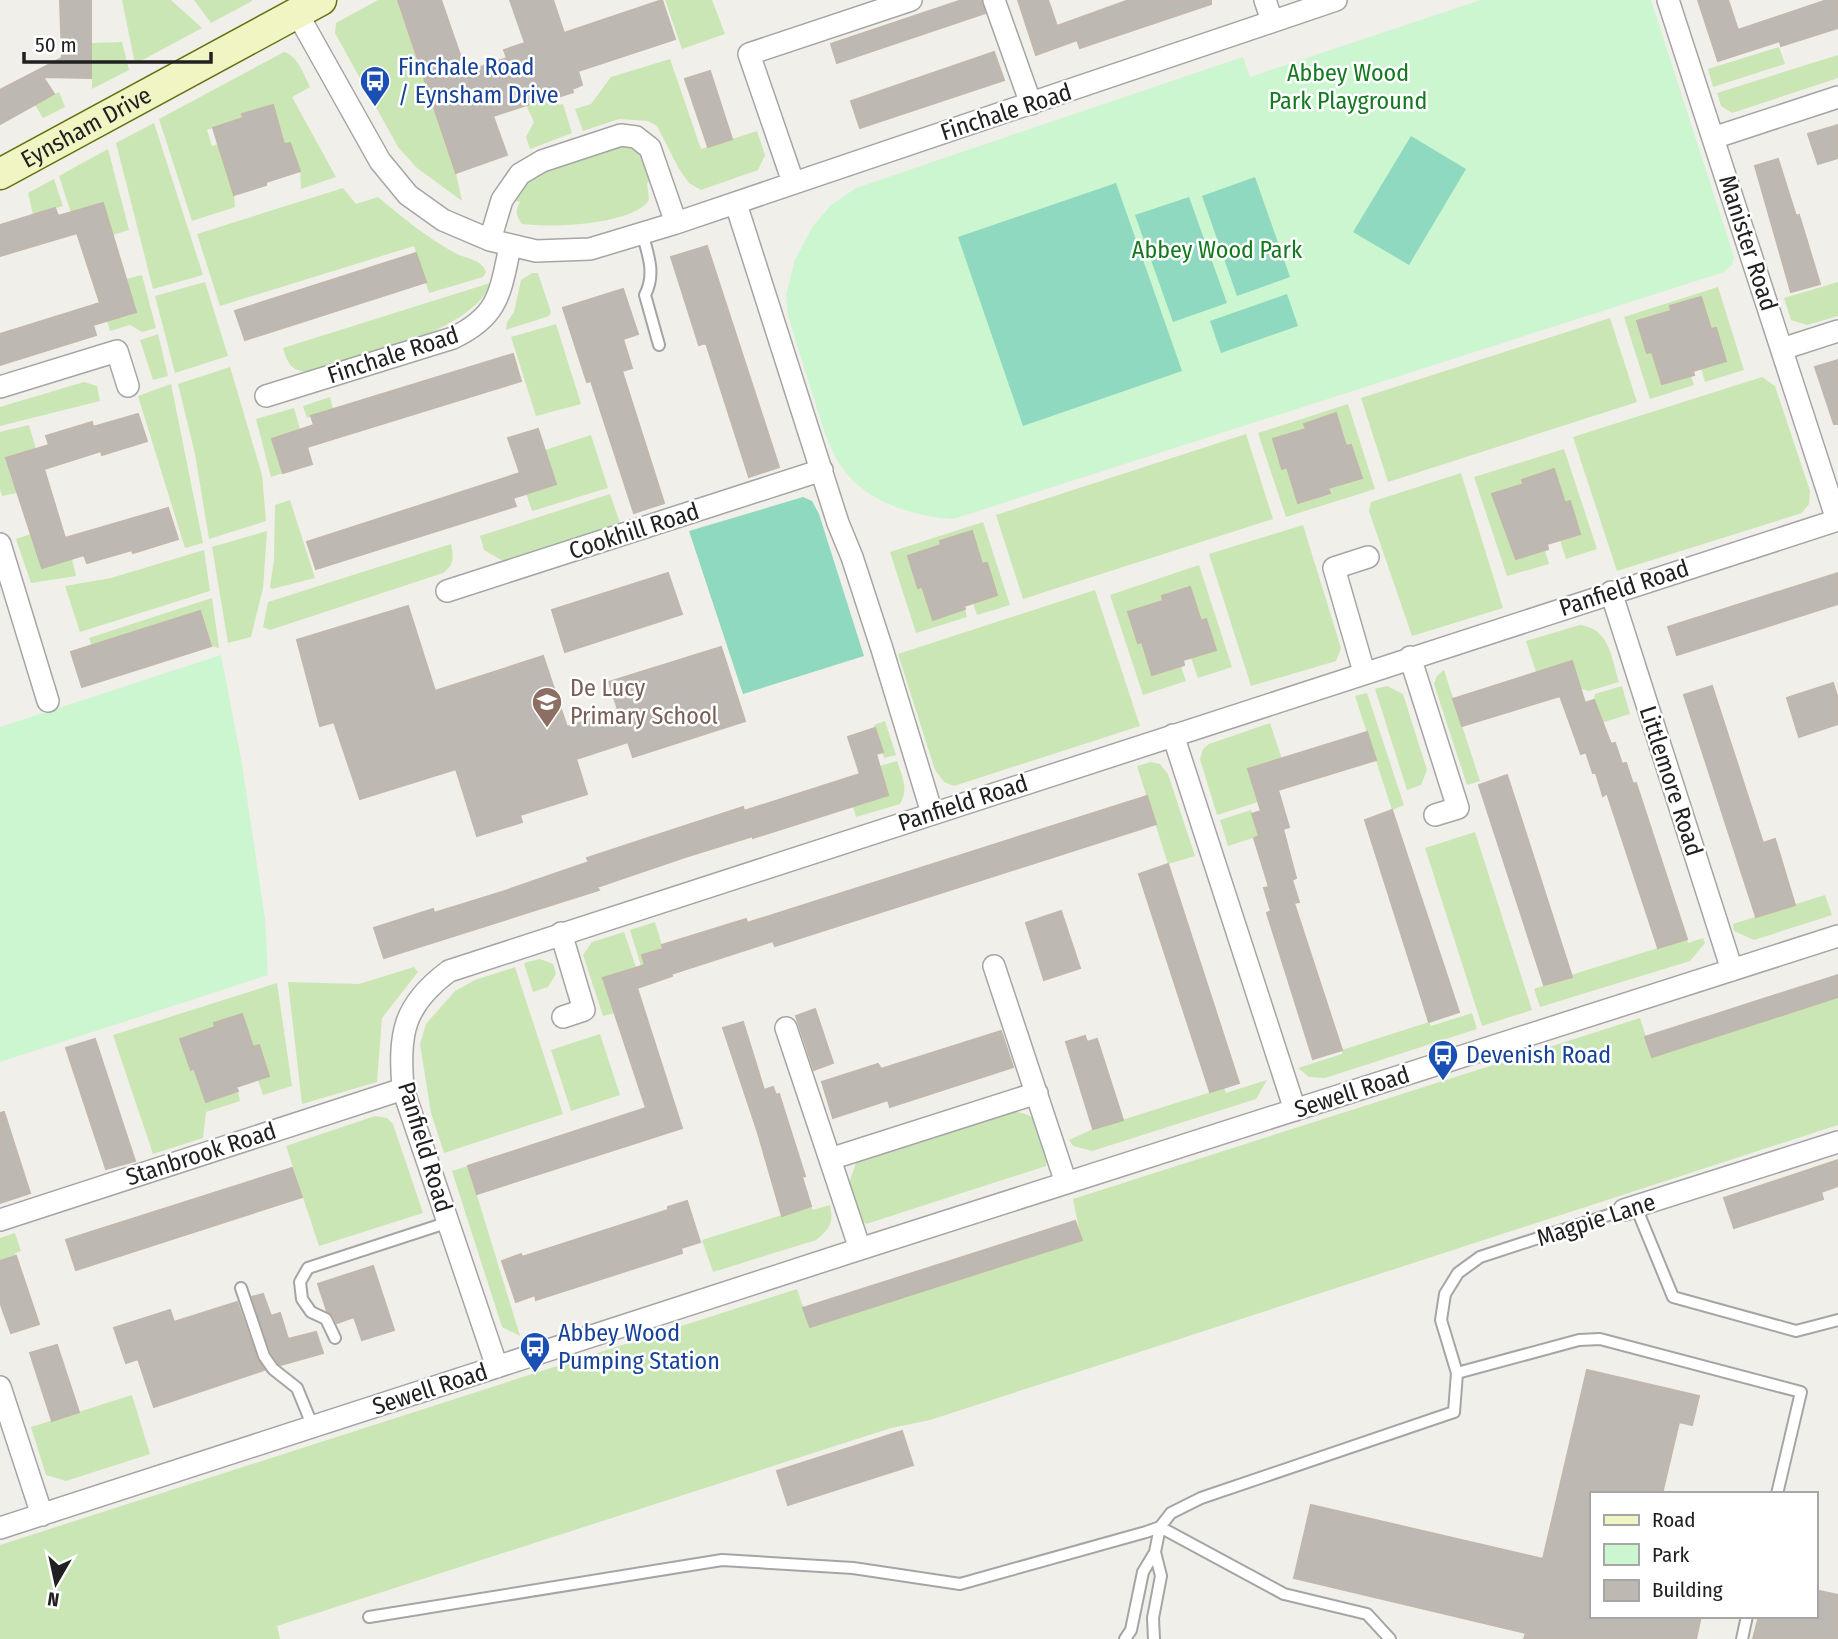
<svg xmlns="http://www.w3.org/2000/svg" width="1838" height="1639" font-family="'Fira Sans Condensed',sans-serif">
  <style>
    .grass { fill: #cae6b4; fill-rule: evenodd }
    .park { fill: #cbf6d0 }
    .pitch { fill: #8ed9bf }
    .building { fill: #beb8b2; stroke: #c1b7ac; stroke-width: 2 }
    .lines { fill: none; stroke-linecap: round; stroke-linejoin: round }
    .lane-casing { stroke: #a5a5a5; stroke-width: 14 }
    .street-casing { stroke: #a5a5a5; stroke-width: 24 }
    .secondary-casing { stroke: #63720e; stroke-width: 33 }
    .lane { stroke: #fff; stroke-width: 10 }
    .street { stroke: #fff; stroke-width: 21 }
    .secondary { stroke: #f0f5c3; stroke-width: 30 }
    .labels { text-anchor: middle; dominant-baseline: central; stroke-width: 5; stroke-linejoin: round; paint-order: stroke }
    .transit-label { font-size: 24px; fill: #164399; stroke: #fff; text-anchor: start }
    .park-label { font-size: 24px; fill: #157922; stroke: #fff }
    .street-label { font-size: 24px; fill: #212121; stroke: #fff }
    .education-label { font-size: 24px; fill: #785e54; stroke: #fff; text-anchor: start }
  </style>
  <rect width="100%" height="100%" fill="#f1efe9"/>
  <path class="grass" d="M122,0H171L202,28L135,64Z
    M194,0H252V1L211,23Z
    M378,0H398L456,173L462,201L417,168L398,147L335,33L336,23Z
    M665,0H712L725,34L682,49Z
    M122,42L129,70L92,89V43Z
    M1779,47L1785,64L1713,87L1708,69Z
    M284,52C298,56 304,75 310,87L292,97L336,177L301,189L300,171L290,144H284L272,105L242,114L243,118L207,130L212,146L218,144L234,195L235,207L192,221L159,119Z
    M1838,55V78L1732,113L1721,106L1717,93Z
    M670,59L701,149L757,131L765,155L758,170L701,190L689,183L679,169L657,126L648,121L619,119L583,131L575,109L591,104L611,77Z
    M59,92L65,107L43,118L35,105Z
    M554,96L559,105L563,104L572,133L530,149L526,137L534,122L526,105Z
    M154,123L203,275L153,289L116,143Z
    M622,145C643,148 644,163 650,181L647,183L649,200C633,225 550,228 522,224C516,216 515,211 520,202L513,200L535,175Z
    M108,149L129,230L113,235L103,203L71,213L59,176Z
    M54,179L63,206L33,215L28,193Z
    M343,188L356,204L378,197C403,218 426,237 455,253C466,259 482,259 486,272L483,277L429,293L414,246L220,306L197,234Z
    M532,273H538L551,312L549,316L506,330L507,322L514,312L521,280Z
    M142,275L156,328L142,332L130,325L110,331L107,321L136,312L126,279Z
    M205,282L228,356L175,373L155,296Z
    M1838,282V316L1807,325L1791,320L1784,298Z
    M490,283C476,331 355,358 312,372C292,372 288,365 283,348Z
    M1718,287L1744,370L1705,382L1701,368L1716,328L1711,329L1701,297L1670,306L1671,311L1638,321L1647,352H1652L1662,384L1691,376L1694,385L1650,399L1624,317Z
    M1610,318L1637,402L1388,482L1361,398Z
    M556,324L581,404L536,416L511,337Z
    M158,334L168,376L153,380L140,340Z
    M230,367L262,475L266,521L209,539L195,454L178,384Z
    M1762,377L1775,386L1810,491L1809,504L1802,513L1617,571L1573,437Z
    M84,382L97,386L100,401L0,426V407Z
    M171,384L203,543L185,548L138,396Z
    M330,397L333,409L307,418L303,406Z
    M1348,404L1375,489L1286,517L1258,433ZM1336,414L1346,446L1352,445L1362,477L1328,488L1330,492L1298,502L1287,467L1283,469L1274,439L1306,429L1305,423Z
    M294,408L300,429L272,439L283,473L271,477L256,419Z
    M29,425L36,449L7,459L17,493L2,496L0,489V432Z
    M1246,434L1273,519L1023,599L996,515Z
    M591,435L608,488L532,511L526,493L556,484L545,450Z
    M1564,449L1597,549L1566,559L1560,540L1580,533L1570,502L1565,503L1554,470L1523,480L1524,484L1492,495L1516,559L1545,550L1549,564L1507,576L1474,477Z
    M1461,473L1503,608L1412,636L1369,511L1371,502Z
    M610,494L620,523L503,561L484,550L480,536Z
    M290,500L315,578L272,589L270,587L274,560L275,505Z
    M983,522L1010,605L977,615L973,603L997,594L987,563L982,564L971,531L940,541L941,545L908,556L918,587L922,586L933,619L965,609L967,617L916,633L890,552Z
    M1303,525L1341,648L1336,661L1251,686L1209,554Z
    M267,531L263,588L251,637L228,643L212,547Z
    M31,534L42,568L72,559L76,576L31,583L16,539Z
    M451,544C454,557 454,565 443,573L270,630L263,627L268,602Z
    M204,550L210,591L80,632L65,586L111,578Z
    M1199,565L1232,667L1198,678L1191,658L1216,650L1206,619L1201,621L1190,587L1162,596L1163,601L1128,612L1138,643L1142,642L1152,675L1181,666L1186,681L1143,695L1110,595Z
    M1095,590L1140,726L954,786L944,782L935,770L898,654Z
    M212,598L219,648L211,646L200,611L92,646L89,638Z
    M1580,625C1610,629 1611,657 1619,682L1589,691L1581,689L1572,661L1536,672L1526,641Z
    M1444,670L1480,781L1467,785L1434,684L1437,676Z
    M1387,686L1403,694L1427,770L1421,785L1407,790L1375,689Z
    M1622,686L1630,714L1601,723L1594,700L1595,694Z
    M1367,693L1404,805L1392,810L1355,696Z
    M885,721L896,755L884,758L874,725Z
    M1270,723L1282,759L1248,770L1258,802L1217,815L1200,759L1203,749L1209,744Z
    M897,761C902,776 909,789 900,804L856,817L853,806L888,795L880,769L876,767Z
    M1151,762L1160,764L1168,774L1195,856L1168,864L1137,766Z
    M1251,810L1259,836L1228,846L1220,820Z
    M1475,832L1532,1010L1482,1026L1425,848Z
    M1825,895L1832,915L1754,940L1734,931L1733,924Z
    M655,922L663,949L642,955L645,965L641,966L630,930Z
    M624,932L636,967L604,978L615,1013L603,1016L583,955L592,942Z
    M1703,938L1705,943L1690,961L1540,1007L1534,989L1571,977V975L1687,939L1688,943Z
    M540,959L553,964L556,974L548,987L533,992L524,963Z
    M414,967L418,972L382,1018L377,1082L302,1104L288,982L359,984Z
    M515,967L563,1114L444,1153L431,1113L420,1044L426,1024L455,991L475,980Z
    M277,983L292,1086L263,1095L258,1080L269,1076L253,1047L242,1014L214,1023L215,1027L181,1038L191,1069L194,1068L205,1102L238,1091L240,1101L206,1112L203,1138L153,1154L113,1035Z
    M1838,997V1125L930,1420L891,1428L277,1626L280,1639H0V1545L797,1289L810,1327L1081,1240L1073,1199L1640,1018L1652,1056Z
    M1472,1013L1477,1029L1325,1078L1309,1077L1298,1068L1342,1054V1050L1429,1022L1431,1026Z
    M600,1034L620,1095L571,1111L551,1050Z
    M1267,1080L1256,1099L1092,1151L1073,1146L1069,1140L1093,1129L1224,1088L1226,1093Z
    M1017,1112C1024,1113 1032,1116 1037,1122C1042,1129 1048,1157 1046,1166L866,1224L859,1218L849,1183L856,1163Z
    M375,1116L387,1118L393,1124L423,1213L319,1246L286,1146Z
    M468,1166L520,1336L502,1327L452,1171Z
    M830,1205C834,1222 830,1229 816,1240L713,1272L702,1240L811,1206L813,1210Z
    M15,1233L21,1251L15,1253L16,1256L0,1261V1238Z
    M132,1395L150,1454L66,1481L46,1475L31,1427Z"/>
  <path class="park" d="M1481,0H1651L1734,257L1732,265L1724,272L953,519C915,517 871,503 846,473C829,452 822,424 814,399C805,371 797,344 788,316L786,295L795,260L813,226L831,205L856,188L1216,66L1243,57L1250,77Z
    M221,655L242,764L265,919L268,975L0,1062V727Z"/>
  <path class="pitch" d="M1411,136L1466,169L1409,265L1353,232Z
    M1255,177L1290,277L1237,296L1202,196Z
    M1116,183L1182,371L1023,426L958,237Z
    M1189,197L1227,303L1173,322L1135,215Z
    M1287,294L1298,326L1221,353L1210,321Z
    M803,497L812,501L819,514L864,656L743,694L689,531Z"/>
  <path class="building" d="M60,0H91V78L43,77L54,94L0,124V90L62,58Z
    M398,0H441L466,72L507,58L504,50L525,43L510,0H553L564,33L662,0L675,39L578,71L582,85L572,89L573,92L555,98L554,96L493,116L507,155L456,173Z
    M962,0H981L985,13L837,63L831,44Z
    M1018,0H1048L1057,26L1129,0H1211V4L1080,48L1077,40L1036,55Z
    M1698,0H1728L1738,30L1827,0H1838V28L1781,46L1780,41L1718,61Z
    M994,52L1004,80L860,128L851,101Z
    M710,71L732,139L708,147L685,79Z
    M273,105L284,144L290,143L300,171L266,182V185L234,195L213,128L243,118L242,114Z
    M1838,125V158L1818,164L1808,134Z
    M1778,159L1796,216L1799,215L1820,284L1791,292L1755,166Z
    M103,203L136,312L93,325L96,335L0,365V334L100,303L77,233L0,256V225L55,208L58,216Z
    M707,246L779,467L749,477L706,343L699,345L671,257Z
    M416,253L426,282L245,340L235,311Z
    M623,289L638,334L623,339L632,368L622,371L664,503L634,513L591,381L587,382L563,308Z
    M1701,297L1711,329L1716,328L1726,361L1693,371L1694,375L1662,384L1652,352L1647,353L1637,321L1671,311L1670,306Z
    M513,354L521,381L307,447L312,464L283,473L272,439L314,425L311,416Z
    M1838,360V424H1834L1815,367Z
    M1336,413L1346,446L1351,445L1362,478L1328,488L1330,493L1298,503L1287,467L1282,469L1273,439L1306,429L1304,424Z
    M138,414L147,441L102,455L101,451L44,469L65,538L168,508L178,539L133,553L132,550L87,563L84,555L42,568L6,458L49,445L46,436L92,422L93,427Z
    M538,429L556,484L513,498L516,506L316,569L307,542L520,473L508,438Z
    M1554,469L1565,503L1570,501L1580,534L1547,544L1548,549L1516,559L1492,494L1524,484L1522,480Z
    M972,531L982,564L987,563L997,595L964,606L965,609L933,620L922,586L918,588L908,556L941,545L940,541Z
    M668,573L682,614L565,652L552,610Z
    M1838,573V604L1677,655L1668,627Z
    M1190,587L1201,621L1206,619L1216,650L1183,660L1184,665L1152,675L1142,642L1138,643L1128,612L1163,601L1162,596Z
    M408,606L435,691L543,656L567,727L618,710L609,682L721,647L745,721L633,757L628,742L576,759L587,794L520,815L522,822L477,836L456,769L360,799L334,722L320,726L297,640Z
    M200,611L211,646L82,687L71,652Z
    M1572,661L1585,703L1594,700L1611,744L1615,743L1622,764L1626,763L1633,784L1636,783L1687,939L1658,948L1607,793L1603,796L1596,773H1593L1586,752L1581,754L1560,696L1462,726L1453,699Z
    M1833,683L1838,699V724L1799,737L1787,698Z
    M1712,686L1763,843L1775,839L1795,905L1756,917L1684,695Z
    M875,728L883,752L876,754L888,795L753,838V836L685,857L597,887L599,890L384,958L374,928L433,909L434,913L502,892L589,862L587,858L648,838L743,807L744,811L860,774L848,737Z
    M1367,732L1376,760L1278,790L1289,827L1283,829L1296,878L1292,880L1299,902L1294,903L1342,1050L1313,1059L1267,913L1271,911L1264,888L1269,887L1254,838L1259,836L1252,814L1261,811L1248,769Z
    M1507,775L1572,977L1544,985L1479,785Z
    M1147,796L1156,824L775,946L773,941L671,974L672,976L637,988L682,1128L477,1194L468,1166L646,1108L603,978L645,965L642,955L663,949L662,945L746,919L747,923Z
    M1392,810L1459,1012L1429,1022L1365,820Z
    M1168,864L1239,1083L1210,1092L1139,874Z
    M1061,911L1080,968L1044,980L1026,923Z
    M1838,975V997L1652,1057L1645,1037Z
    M815,1009L833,1063L814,1070L796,1016Z
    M242,1014L253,1047L259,1045L269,1076L236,1087L238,1091L206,1102L194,1068L191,1070L180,1039L215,1027L214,1023Z
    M743,1022L764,1090L773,1087L776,1095L779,1094L805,1176L802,1177L811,1206L782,1216L758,1133L723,1028Z
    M1001,1031L1013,1067L890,1107L888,1100L833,1118L822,1082L878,1064L881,1069Z
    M1085,1036L1087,1042L1097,1039L1123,1120L1093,1129L1066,1042Z
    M95,1039L135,1161L106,1169L66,1048Z
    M4,1112L30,1193L0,1203V1113Z
    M1838,1160V1186L1821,1192L1823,1199L1734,1228L1724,1198Z
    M292,1168L302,1197L76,1270L66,1240Z
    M687,1201L700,1242L681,1248L682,1253L536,1300L535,1295L516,1302L502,1261L521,1254L522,1257L668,1210V1207Z
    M1075,1221L1082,1240L810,1327L803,1308Z
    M16,1256L39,1324L11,1333L0,1302V1261Z
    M373,1266L394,1330L362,1340L354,1317L337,1323L333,1315L327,1311L318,1284Z
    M263,1294L271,1316L280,1313L288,1339L316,1332L323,1353L281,1365L279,1364L271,1352L252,1297Z
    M237,1302L257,1359L264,1370L154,1407L138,1359L126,1363L114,1328L170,1310L174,1322Z
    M57,1345L79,1412L52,1421L30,1353Z
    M1587,1370L1699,1396L1692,1425L1679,1422L1662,1494H1591V1616H1701L1696,1639H1524L1526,1633L1294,1578L1311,1505L1543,1559Z
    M902,1431L913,1465L788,1505L777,1471Z
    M1815,1590L1838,1595V1639H1753L1759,1616H1815Z"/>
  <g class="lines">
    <g class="lane-casing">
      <path id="lane" d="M642,233C648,254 656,274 645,295L659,345
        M1636,1207L1673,1297L1796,1331L1838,1320
        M241,1288L264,1356L273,1369L297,1388L313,1427
        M335,1338L326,1319L311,1312L302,1299L300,1282L308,1268L449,1222
        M1457,1373L1441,1320L1445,1294L1458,1273L1480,1257L1624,1210
        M369,1617L722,1560L853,1568L960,1584L1146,1532L1160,1527L1284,1594L1367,1614L1390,1639
        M1125,1639L1131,1630L1143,1572L1155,1552L1160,1527L1171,1513L1201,1498L1454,1412L1457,1373L1579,1340L1600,1339L1801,1392L1777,1494
        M1154,1639L1153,1618L1161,1576L1155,1552
        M1742,1639L1747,1616"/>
    </g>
    <g class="street-casing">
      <path id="street" d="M994,0L1031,104
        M1265,0L1272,21
        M1668,0L1837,520
        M297,13L380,161L408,195L443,220L490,240L536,251L590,249L676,223L1336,0
        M1713,138L1838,97
        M793,182L749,54L911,0
        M736,204L838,523L852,557L882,649L932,813
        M490,240L502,200L520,174L542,161L621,135L636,137L650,148L676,223
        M1782,349L1838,331
        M0,387L117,351L128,386
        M266,396L453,338C499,316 500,293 510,247
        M0,544L48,701
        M447,591L822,470
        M1611,592L1732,970
        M1410,657L1458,808L1435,815
        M1364,672L1334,568L1368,557
        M1173,735L1295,1110
        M561,933L584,1010L563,1017
        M994,966L1066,1183
        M786,1028L860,1249
        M830,1159L1037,1093
        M1624,1210L1838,1142
        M0,1220L403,1089
        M497,1367L403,1089C399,1034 402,1006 449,971L1838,520
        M0,1387L42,1515
        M0,1528L860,1249L1838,936"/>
    </g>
    <g class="secondary-casing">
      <g id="secondary">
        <path id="s1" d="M0,174L321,0"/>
      </g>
    </g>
    <use href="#lane" class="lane"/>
    <use href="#street" class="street"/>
    <use href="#secondary" class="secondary"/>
  </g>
  <defs>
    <g id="bus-pin" transform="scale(1.575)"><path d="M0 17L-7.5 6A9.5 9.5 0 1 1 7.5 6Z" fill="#1a4fb4" stroke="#fff"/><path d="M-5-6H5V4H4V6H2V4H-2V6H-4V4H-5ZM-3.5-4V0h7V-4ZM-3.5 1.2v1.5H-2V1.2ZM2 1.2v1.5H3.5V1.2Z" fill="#fff"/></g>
    <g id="school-pin" transform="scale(1.575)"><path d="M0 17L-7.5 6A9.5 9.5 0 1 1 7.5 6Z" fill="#8d6e63" stroke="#fff"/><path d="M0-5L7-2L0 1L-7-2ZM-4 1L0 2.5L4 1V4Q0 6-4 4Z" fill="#fff"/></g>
  </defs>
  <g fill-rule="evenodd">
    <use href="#bus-pin" x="375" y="81"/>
    <use href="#school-pin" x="547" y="702"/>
    <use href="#bus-pin" x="1443" y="1055"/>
    <use href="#bus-pin" x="535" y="1347"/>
  </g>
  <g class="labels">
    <g class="transit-label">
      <text x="398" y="67">Finchale Road<tspan x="398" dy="28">/ Eynsham Drive</tspan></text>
      <text x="1466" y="1055">Devenish Road</text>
      <text x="558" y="1333">Abbey Wood<tspan x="558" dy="28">Pumping Station</tspan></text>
    </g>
    <g class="park-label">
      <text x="1348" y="73">Abbey Wood<tspan x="1348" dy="28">Park Playground</tspan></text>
      <text x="1217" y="250">Abbey Wood Park</text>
    </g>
    <g class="street-label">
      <text transform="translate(1006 112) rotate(-18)">Finchale Road</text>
      <text stroke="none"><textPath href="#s1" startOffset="98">Eynsham Drive</textPath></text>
      <text transform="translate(1748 243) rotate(72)">Manister Road</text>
      <text transform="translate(393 355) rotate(-18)">Finchale Road</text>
      <text transform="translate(634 531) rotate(-18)">Cookhill Road</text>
      <text transform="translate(1624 588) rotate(-18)">Panfield Road</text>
      <text transform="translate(1671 781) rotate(72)">Littlemore Road</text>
      <text transform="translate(963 803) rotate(-18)">Panfield Road</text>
      <text transform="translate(1352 1092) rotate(-18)">Sewell Road</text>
      <text transform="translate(425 1147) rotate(73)">Panfield Road</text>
      <text transform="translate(201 1154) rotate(-18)">Stanbrook Road</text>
      <text transform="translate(1596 1220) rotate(-18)">Magpie Lane</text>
      <text transform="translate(430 1389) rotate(-18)">Sewell Road</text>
    </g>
    <g class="education-label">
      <text x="570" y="688">De Lucy<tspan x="570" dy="28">Primary School</tspan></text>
    </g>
  </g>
  <rect x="1590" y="1492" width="228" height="126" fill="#ffffff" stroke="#a6a6a6" stroke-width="2"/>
  <rect x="1604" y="1515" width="35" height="10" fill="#f0f5c3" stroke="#a6a6a6" stroke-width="2"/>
  <text x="1652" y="1527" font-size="21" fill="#212121">Road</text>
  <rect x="1604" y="1544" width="35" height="21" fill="#cbf6d0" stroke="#a6a6a6" stroke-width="2"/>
  <text x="1652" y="1562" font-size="21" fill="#212121">Park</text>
  <rect x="1604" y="1580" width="35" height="21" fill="#beb8b2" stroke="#a6a6a6" stroke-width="2"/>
  <text x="1652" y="1597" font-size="21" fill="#212121">Building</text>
  <g transform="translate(56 1583) rotate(189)" stroke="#ffffff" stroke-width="5" paint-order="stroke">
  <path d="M0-5L12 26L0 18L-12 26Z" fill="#212121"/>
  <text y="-10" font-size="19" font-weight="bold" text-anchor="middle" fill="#212121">N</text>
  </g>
  <path d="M24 52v10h187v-10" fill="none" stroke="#212121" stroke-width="3.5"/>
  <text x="35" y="52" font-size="21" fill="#212121" stroke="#ffffff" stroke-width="5" paint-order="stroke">50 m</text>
</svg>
